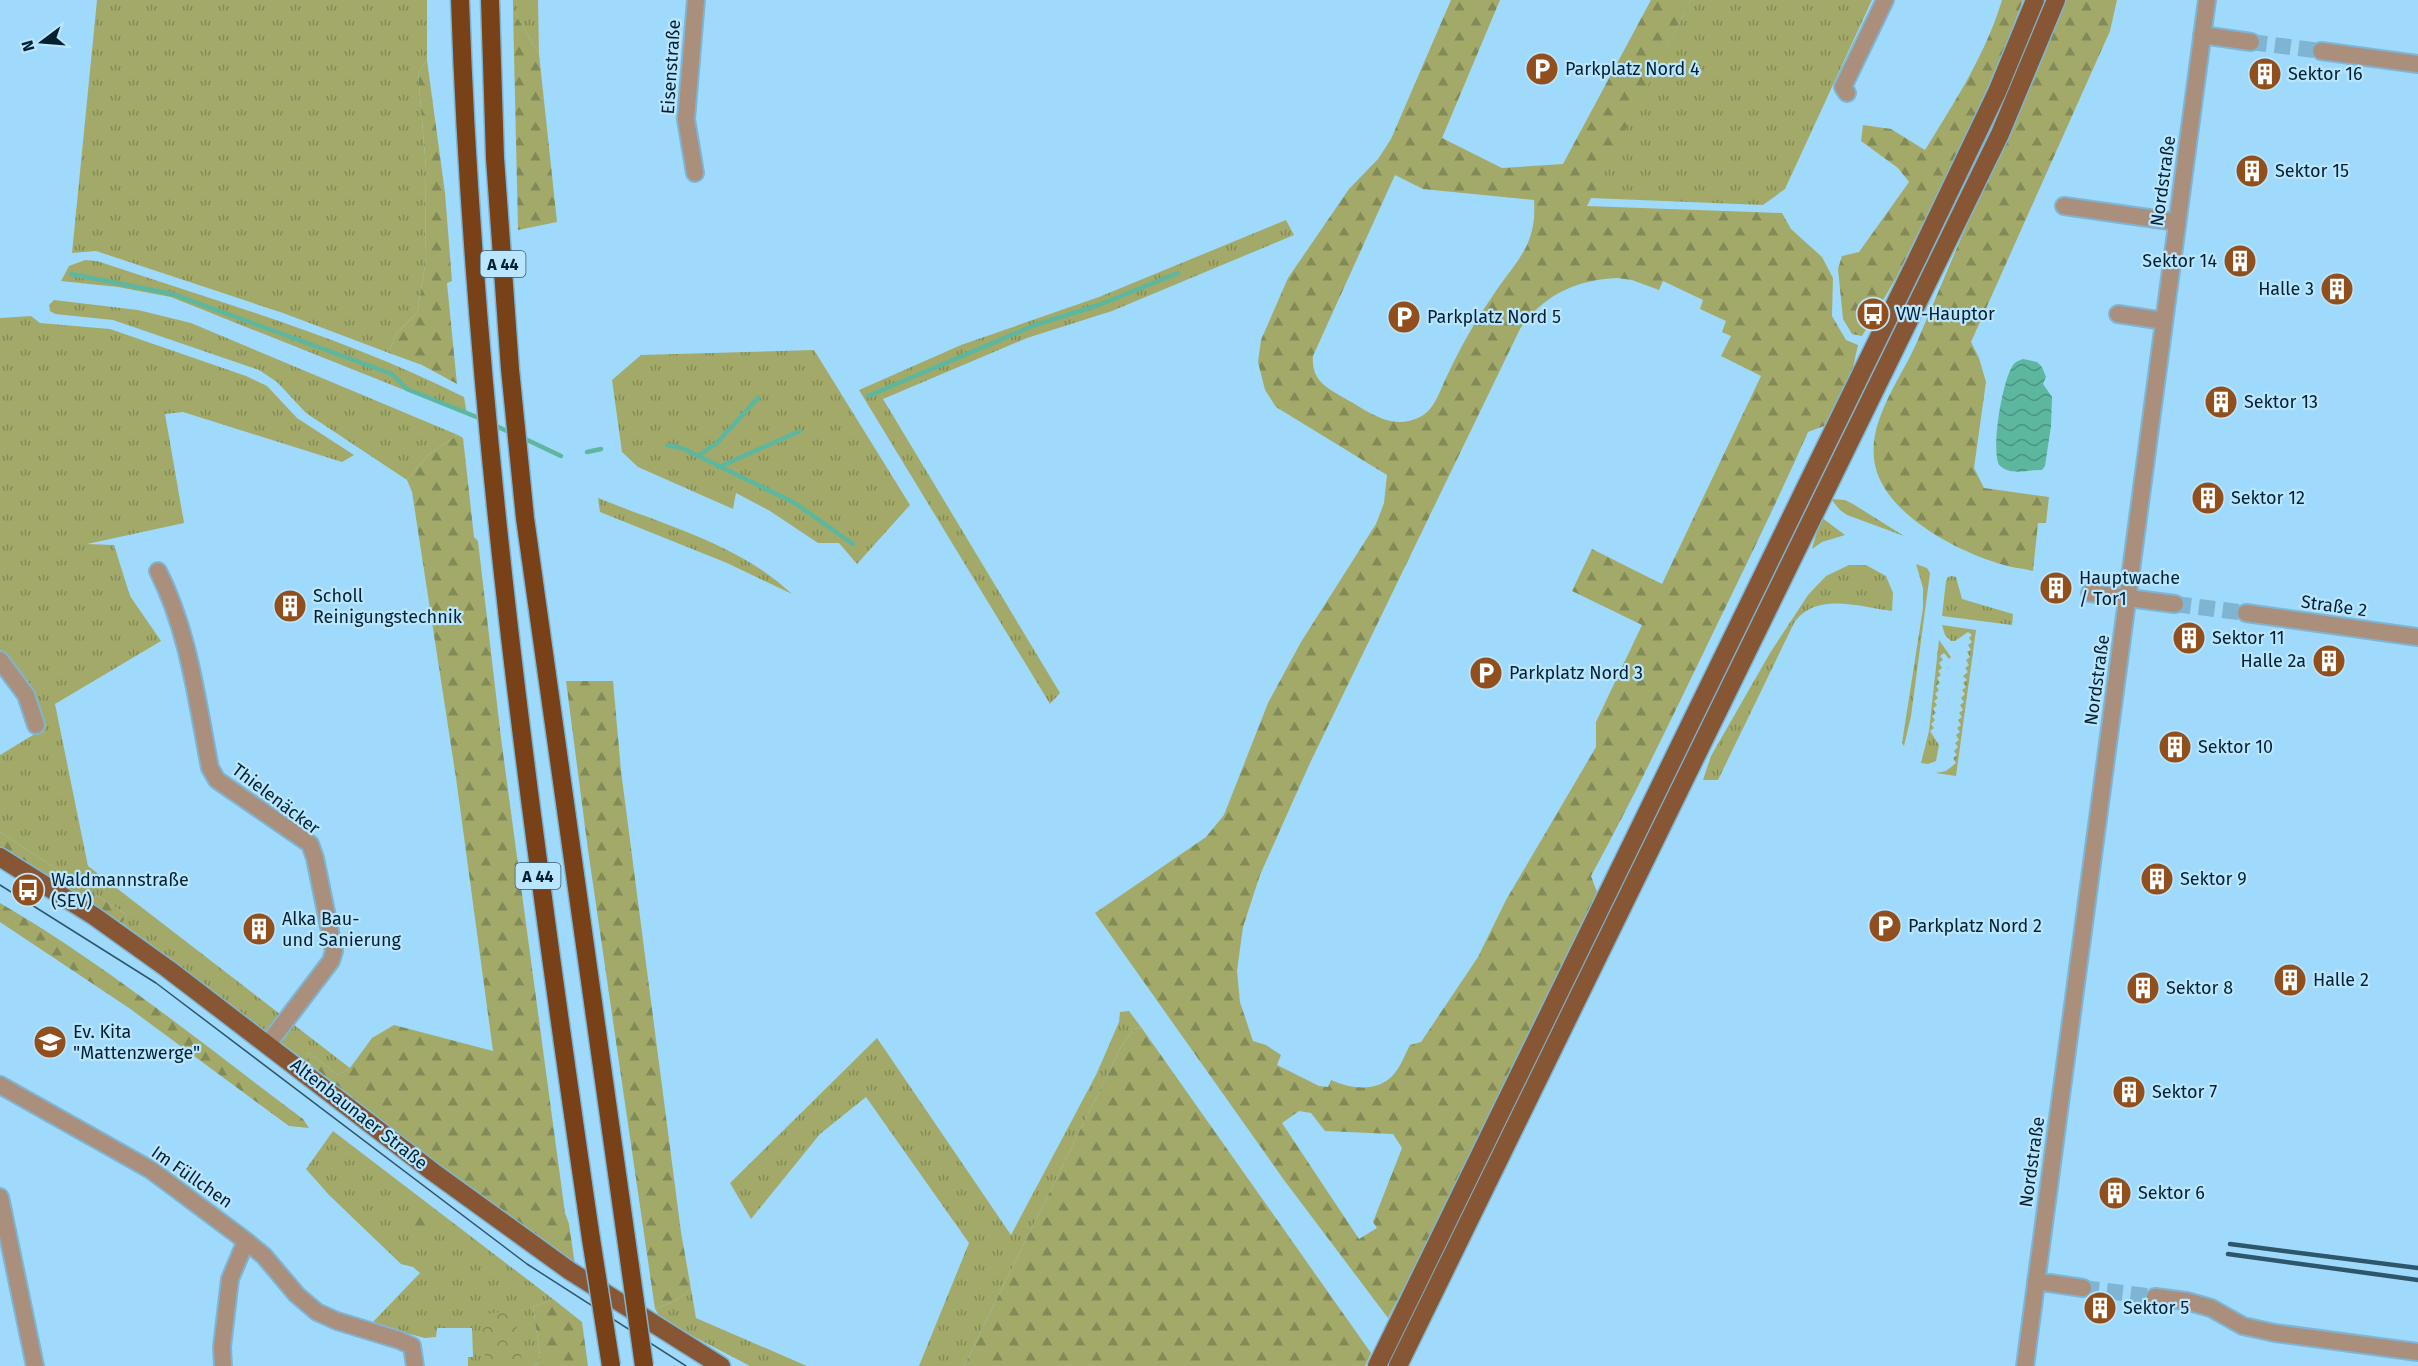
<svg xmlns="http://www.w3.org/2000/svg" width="2418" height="1366" font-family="'Fira Sans',sans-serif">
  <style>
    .grass { fill: url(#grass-tufts) }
    .forest { fill: url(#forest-firs); fill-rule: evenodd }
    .park { fill: url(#park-crowns) }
    .water { fill: url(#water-waves) }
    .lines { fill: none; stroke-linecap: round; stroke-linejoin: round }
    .stream { stroke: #5cb79e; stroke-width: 4.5 }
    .minor-tunnel { stroke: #7fb5d3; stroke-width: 16; stroke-dasharray: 16 8; stroke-linecap: butt }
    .minor-casing { stroke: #7fb5d3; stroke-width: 20 }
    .major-casing { stroke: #7fb5d3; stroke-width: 21 }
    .highway-casing { stroke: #7fb5d3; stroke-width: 21 }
    .minor { stroke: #ab8f7d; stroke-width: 16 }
    .major { stroke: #875635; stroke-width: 18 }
    .highway { stroke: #794117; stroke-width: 18 }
    .tram { stroke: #2e566b; stroke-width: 1.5 }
    .rail { stroke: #2e566b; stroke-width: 4.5 }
    .highway-bridge-casing { stroke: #7fb5d3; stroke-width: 21; stroke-linecap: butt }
    .highway-bridge { stroke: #794117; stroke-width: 18 }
    .labels { text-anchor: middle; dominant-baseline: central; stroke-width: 4.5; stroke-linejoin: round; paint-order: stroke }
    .shield { fill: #bae5ff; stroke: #385c6e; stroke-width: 1.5 }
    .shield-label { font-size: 16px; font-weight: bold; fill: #012130 }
    .street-label { font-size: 18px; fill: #012130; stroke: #bae5ff }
    .poi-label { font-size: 18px; fill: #012130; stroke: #bae5ff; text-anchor: start }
  </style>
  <defs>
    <pattern id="grass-tufts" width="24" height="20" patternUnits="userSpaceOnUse" patternTransform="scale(1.5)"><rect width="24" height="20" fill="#a3aa69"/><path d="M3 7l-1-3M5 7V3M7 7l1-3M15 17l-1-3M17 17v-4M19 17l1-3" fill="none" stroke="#828a57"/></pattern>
    <pattern id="forest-firs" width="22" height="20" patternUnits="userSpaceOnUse" patternTransform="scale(1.5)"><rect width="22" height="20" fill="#a3aa69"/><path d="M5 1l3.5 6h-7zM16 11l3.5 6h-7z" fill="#828a57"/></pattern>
    <pattern id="park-crowns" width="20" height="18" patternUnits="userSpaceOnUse" patternTransform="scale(1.5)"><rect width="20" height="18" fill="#a3aa69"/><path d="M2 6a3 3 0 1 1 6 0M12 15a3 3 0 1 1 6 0" fill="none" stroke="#828a57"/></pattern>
    <pattern id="water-waves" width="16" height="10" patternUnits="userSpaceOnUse" patternTransform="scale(1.5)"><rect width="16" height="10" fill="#5cb79e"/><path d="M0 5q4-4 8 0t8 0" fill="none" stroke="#4a9481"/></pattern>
  </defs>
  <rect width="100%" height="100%" fill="#9fdafc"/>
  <path class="grass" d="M97,0H427V60L418,73L426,168L425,266L417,313L396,334L389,353L283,313L96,251L72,253Z
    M513,0H538L539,54L513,10Z
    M1691,0H1872L1785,189L1763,205L1590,198Z
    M1286,220L1294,235L1112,311L1027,338L883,399L1060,693L1050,704L859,390L961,345L1099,297Z
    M85,260L97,261C220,302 348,339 464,397L467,415L171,297L118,287L61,281L69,266Z
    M54,300L138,310L191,323L458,435L428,455L407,480L306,413L277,382L259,370L113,320L55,314L50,311L49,305Z
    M31,316L40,323L110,329L246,376L267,386L297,418L354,455L342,462L183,412L165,414L184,523L87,544L114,545L130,596L161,641L55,704L88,866L350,1068L338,1075L308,1052L307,1062L122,923L127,915L0,832V755L43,729L30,691L0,651V318Z
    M814,350L910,505L857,564L839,543H818L770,511L736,493L733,509L638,467L622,452L612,380L641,355Z
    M598,498C664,525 739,544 792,594L727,563L600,512Z
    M1831,499L1845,500L1853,504L1904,536L1847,515L1840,510Z
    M1821,517L1845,535L1822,542L1812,549Z
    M1916,564L1927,568L1930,573L1911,716L1904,746L1902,743L1923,608V588Z
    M1849,565H1866L1886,576L1893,593L1892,611C1860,607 1816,591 1794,623L1718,780H1703L1711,756L1770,653L1808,595L1826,576Z
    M1952,576L1956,577L1962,599L2013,614L2012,625L1942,616L1946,581L1948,577Z
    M1942,625L1976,630L1956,776L1936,773L1946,771L1956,763L1953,758L1957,755L1954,751L1958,747L1955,743L1959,740L1956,735L1960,732L1957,728L1961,725L1958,720L1962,717L1959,713L1963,710L1960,705L1964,702L1961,698L1965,694L1962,690L1966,687L1963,683L1967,680L1963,676L1968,672L1965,668L1969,665L1966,660L1970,657L1967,652L1971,650L1968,645L1972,642L1969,638L1972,635L1968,632L1955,641H1951L1945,635Z
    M1939,640L1951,657L1949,659L1944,653L1940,656L1943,660L1939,663L1942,668L1938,671L1941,675L1937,678L1940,683L1936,686L1939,690L1935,694L1938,698L1934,701L1937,705L1933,709L1936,713L1932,716L1935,720L1931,724L1934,728L1930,731L1939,745L1936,761L1928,764L1921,763L1929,731Z
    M1129,1011L1141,1027L1133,1030L1121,1047L964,1366H919L969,1243L866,1097L820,1134L751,1219L730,1183L877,1038L1011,1235L1096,1075L1119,1022L1120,1012Z
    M333,1131L553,1299L533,1307L540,1355L539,1362L534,1366H468V1357H473L472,1328H437L436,1337L425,1338L371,1324L420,1273L413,1267L401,1264L329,1195L306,1169Z
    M691,1289L696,1318L807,1366H750L662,1320L655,1309L675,1301Z"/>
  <path class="forest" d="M1451,0H1500L1442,138L1502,168L1563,164L1651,0H1691L1587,206L1782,213L1791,229L1822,257L1833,278L1832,316L1846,340L1858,345L1852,372L1824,426L1808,432C1778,500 1745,567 1712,635C1673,716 1634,797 1591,876L1597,892L1439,1221L1388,1318L1284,1180L1095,913L1206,837L1224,815L1268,703L1301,642L1376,524L1384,503L1387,475L1276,407L1265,390L1258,362L1261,340L1288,278L1349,189L1378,159L1391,139ZM1395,175L1423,189L1534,200C1535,216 1534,229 1527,245C1519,262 1504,278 1494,294C1475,321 1460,348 1446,378C1439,393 1434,411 1418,418C1391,430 1369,412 1346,399C1327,388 1311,381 1313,356ZM1617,278L1632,280L1659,290L1663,281L1703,300L1700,309L1726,321L1722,332L1731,336L1721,356L1761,376L1662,584L1592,549L1572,591L1642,625L1596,722V747L1506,900L1478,957L1421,1042L1410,1045C1405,1054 1401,1066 1394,1074C1378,1093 1351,1089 1331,1080L1328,1087L1319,1086L1277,1065L1281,1055L1266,1045L1253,1041L1240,1002L1237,971L1243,927L1260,875L1310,763L1520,329C1543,295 1576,280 1617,278ZM1299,1111L1311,1113L1325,1131L1393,1134L1402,1148L1373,1222L1377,1228L1359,1239L1282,1123Z
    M2002,0H2023L2003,53L1966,136L1896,278L1862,336L1852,334L1843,319L1838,269L1842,256L1859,252L1909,182L1898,168L1861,141L1863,125L1891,129L1925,150C1954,103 1986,54 2002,0Z
    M2064,0H2117L2110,31L1971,342L1979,358L1986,382L1974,468L1984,488L2049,497L2046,523H2038L2033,571C2021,568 2008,567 1997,563C1953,549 1885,513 1875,465C1866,422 1901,379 1917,342C1939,291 1960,239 1983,188C2011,126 2044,65 2064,0Z
    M513,10L539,54L557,222L518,230Z
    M427,60L445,193L452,281L447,283L457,384L422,365L389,353L396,334L417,313L425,266L426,168L418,73Z
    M458,435L463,438L474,537L478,541L501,738L565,1213L569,1224L575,1265L507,1217L307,1062L308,1052L338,1075L350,1068L372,1038L394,1025L493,1051L456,778L412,492L407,480L428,455Z
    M566,681H613L621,771L681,1232L691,1289L675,1301L655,1309L588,850Z
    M0,832L127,915L122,923L0,849Z
    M0,903C108,966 204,1045 303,1119L309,1128L289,1126L129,1008L0,922Z
    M1141,1027L1371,1353L1365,1366H964L1121,1047L1133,1030Z
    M409,1208L422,1215L434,1229L432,1233C417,1234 403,1223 409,1208Z
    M553,1299L582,1322L588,1366H534L539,1362L540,1355L533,1307Z"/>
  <path class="park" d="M513,1310L523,1366L486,1364L481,1315Z"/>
  <path class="water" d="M2023,359L2037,362L2042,367L2046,377L2043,384L2052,397L2051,426L2045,466L2042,470C2027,469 2012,477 1999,465C1991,449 2002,383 2012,367C2014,362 2018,361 2023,359Z"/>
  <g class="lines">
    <path class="stream" d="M71,274L173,294L392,374L407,389L484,420
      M868,396L1035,325L1099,305L1178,273
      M494,425L511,433
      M521,437L561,456
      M667,445L682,448L795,503L853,544
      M587,452L601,449
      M698,456L717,443L758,398
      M719,467L800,431"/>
    <path class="minor-tunnel" d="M2251,42L2321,51
      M2175,604L2246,613
      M2083,1288L2155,1297"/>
    <g class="minor-casing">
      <path id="minor" d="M2202,35L2251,42
        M2321,51L2418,64
        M1847,93L1843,87L1885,0
        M695,173L686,119L696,0
        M2064,206L2177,222
        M2118,314L2164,321
        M158,571C189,632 197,702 210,768L217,780L310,844L315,858L334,951L331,961L268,1044
        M2090,593L2175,604
        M2246,613L2418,637
        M0,660L26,695L36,725
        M0,1085L151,1170L246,1241L264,1256L297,1295L317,1312L337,1321L399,1340L412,1346L415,1366
        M0,1197L35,1366
        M2036,1281L2083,1288
        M2155,1297L2186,1301L2211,1308L2243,1326L2275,1333L2418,1352
        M223,1366L222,1347L230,1279L246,1241
        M2025,1366L2207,0"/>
    </g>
    <g class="major-casing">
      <path id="major" d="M0,857L94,916L168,969L433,1172L570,1271L721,1366
        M1377,1366L1920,253L1997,92L2035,0
        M1398,1366L2000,134L2056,0"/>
    </g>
    <g class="highway-casing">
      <path id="highway" d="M460,0C474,416 531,828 591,1239
        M490,0L495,158L510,369L525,518L630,1266"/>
    </g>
    <use href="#minor" class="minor"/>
    <use href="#major" class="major"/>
    <use href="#highway" class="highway"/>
    <path class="tram" d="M0,885L156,983L527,1264L686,1366"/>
    <path class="rail" d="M2230,1244L2418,1268
      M2228,1254L2418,1280"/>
    <g class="highway-bridge-casing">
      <path id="highway-bridge" d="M591,1239L611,1366
        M630,1266L644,1366"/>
    </g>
    <use href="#highway-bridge" class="highway-bridge"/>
  </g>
  <defs>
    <g id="parking-disc" transform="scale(1.725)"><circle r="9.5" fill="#914f1d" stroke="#bae5ff"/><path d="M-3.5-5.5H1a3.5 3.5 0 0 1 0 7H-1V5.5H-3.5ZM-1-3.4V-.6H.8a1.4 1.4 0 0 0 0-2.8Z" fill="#fff"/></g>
    <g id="building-disc" transform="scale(1.725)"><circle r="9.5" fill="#914f1d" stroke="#bae5ff"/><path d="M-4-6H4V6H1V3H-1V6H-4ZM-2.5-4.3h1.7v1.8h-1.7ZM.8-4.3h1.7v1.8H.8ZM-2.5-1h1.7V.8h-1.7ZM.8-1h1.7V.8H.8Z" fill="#fff"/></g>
    <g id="bus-disc" transform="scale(1.725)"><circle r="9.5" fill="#914f1d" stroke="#bae5ff"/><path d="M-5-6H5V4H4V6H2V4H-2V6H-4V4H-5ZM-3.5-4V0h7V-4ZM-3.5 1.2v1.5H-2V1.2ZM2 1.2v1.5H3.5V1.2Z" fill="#fff"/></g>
    <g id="school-disc" transform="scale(1.725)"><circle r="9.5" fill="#914f1d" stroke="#bae5ff"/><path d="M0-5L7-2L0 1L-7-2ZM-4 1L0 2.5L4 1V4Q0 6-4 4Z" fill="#fff"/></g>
  </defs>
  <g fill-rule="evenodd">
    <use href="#parking-disc" x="1542" y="69"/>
    <use href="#building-disc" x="2265" y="74"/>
    <use href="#building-disc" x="2252" y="171"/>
    <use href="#building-disc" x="2240" y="261"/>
    <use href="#building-disc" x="2337" y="289"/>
    <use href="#bus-disc" x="1873" y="314"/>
    <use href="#parking-disc" x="1404" y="317"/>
    <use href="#building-disc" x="2221" y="402"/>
    <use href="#building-disc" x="2208" y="498"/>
    <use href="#building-disc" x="2056" y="588"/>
    <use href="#building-disc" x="290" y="606"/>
    <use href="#building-disc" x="2189" y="638"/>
    <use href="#building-disc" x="2329" y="661"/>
    <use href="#parking-disc" x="1486" y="673"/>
    <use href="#building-disc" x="2175" y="747"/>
    <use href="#building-disc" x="2157" y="879"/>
    <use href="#bus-disc" x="28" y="890"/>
    <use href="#parking-disc" x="1885" y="926"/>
    <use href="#building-disc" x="259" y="929"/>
    <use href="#building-disc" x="2290" y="980"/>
    <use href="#building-disc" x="2143" y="988"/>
    <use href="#school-disc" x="50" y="1042"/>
    <use href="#building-disc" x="2129" y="1092"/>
    <use href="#building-disc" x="2115" y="1193"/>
    <use href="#building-disc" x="2100" y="1308"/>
  </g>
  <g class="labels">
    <g class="shield">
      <rect x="480.5" y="251" width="45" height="26" rx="4.5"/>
      <rect x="515.5" y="863" width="45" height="26" rx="4.5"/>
    </g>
    <g class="shield-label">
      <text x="503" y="264">A 44</text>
      <text x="538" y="876">A 44</text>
    </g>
    <g class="street-label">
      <text transform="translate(671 67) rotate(-86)">Eisenstraße</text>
      <text transform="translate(2163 181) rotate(-82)">Nordstraße</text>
      <text transform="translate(2334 606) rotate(8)">Straße 2</text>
      <text transform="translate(2097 680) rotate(-82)">Nordstraße</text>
      <text transform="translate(276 799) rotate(37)">Thielenäcker</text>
      <text transform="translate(359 1114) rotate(38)">Altenbaunaer Straße</text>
      <text transform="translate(2032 1162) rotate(-82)">Nordstraße</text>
      <text transform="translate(192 1177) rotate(35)">Im Füllchen</text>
    </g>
    <g class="poi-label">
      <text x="1565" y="69">Parkplatz Nord 4</text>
      <text x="2288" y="74">Sektor 16</text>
      <text x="2275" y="171">Sektor 15</text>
      <text x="2217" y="261" text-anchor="end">Sektor 14</text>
      <text x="2314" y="289" text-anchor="end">Halle 3</text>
      <text x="1896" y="314">VW-Hauptor</text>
      <text x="1427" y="317">Parkplatz Nord 5</text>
      <text x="2244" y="402">Sektor 13</text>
      <text x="2231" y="498">Sektor 12</text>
      <text x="2079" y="578">Hauptwache<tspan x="2079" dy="21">/ Tor1</tspan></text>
      <text x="313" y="596">Scholl<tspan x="313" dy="21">Reinigungstechnik</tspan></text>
      <text x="2212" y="638">Sektor 11</text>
      <text x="2306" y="661" text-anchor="end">Halle 2a</text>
      <text x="1509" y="673">Parkplatz Nord 3</text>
      <text x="2198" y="747">Sektor 10</text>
      <text x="2180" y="879">Sektor 9</text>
      <text x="51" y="880">Waldmannstraße<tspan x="51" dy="21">(SEV)</tspan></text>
      <text x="282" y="919">Alka Bau-<tspan x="282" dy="21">und Sanierung</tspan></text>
      <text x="1908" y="926">Parkplatz Nord 2</text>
      <text x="2313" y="980">Halle 2</text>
      <text x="2166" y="988">Sektor 8</text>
      <text x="73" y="1032">Ev. Kita<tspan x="73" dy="21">"Mattenzwerge"</tspan></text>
      <text x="2152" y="1092">Sektor 7</text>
      <text x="2138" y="1193">Sektor 6</text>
      <text x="2123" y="1308">Sektor 5</text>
    </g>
  </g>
  <g transform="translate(42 42) rotate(254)" stroke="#bae5ff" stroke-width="4.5" paint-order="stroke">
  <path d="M0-4.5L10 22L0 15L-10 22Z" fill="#012130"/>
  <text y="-9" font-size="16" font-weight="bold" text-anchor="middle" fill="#012130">N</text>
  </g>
</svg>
